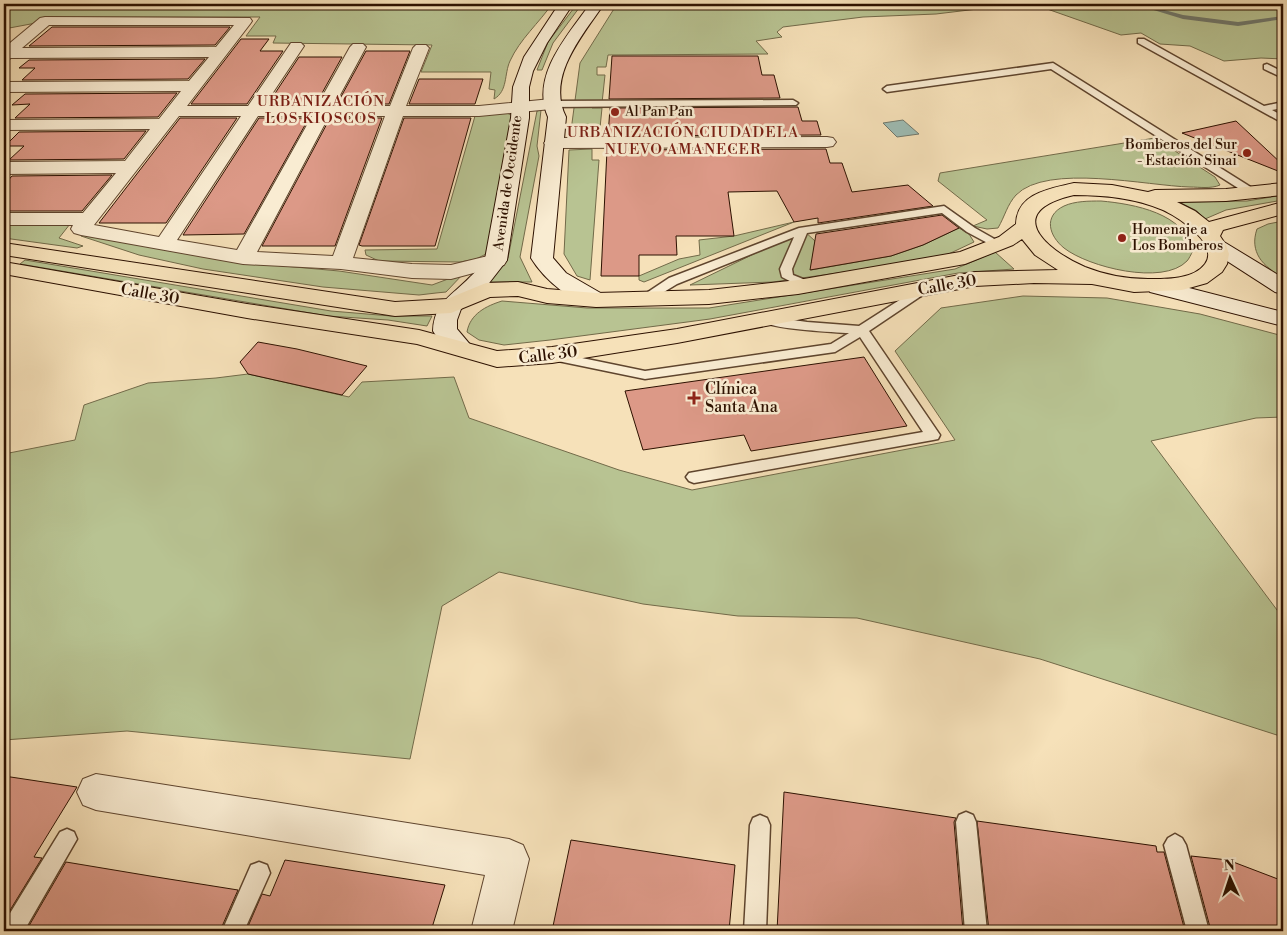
<svg xmlns="http://www.w3.org/2000/svg" width="1287" height="935" font-family="'Libre Bodoni',serif">
  <style>
    .green { fill: #b8c392; stroke: #726a49 }
    .water { fill: #9dbcb4; stroke: #70786c }
    .lines { fill: none; stroke-linecap: round; stroke-linejoin: round }
    .stream { fill: #70786c; fill-rule: evenodd }
    .building { fill: #dc9987; stroke: #2d1100 }
    .lane-casing { stroke: #5f452e; stroke-width: 3 }
    .street-casing { stroke: #5f452e; stroke-width: 2 }
    .secondary-casing { stroke: #2d1100; stroke-width: 2 }
    .primary-casing { stroke: #2d1100; stroke-width: 2 }
    .lane { fill: #f9ecd2; fill-rule: evenodd }
    .street { fill: #f9ecd2; fill-rule: evenodd }
    .secondary { fill: #f9ecd2; fill-rule: evenodd }
    .primary { fill: #f6e1b9; fill-rule: evenodd }
    .poi-dot { fill: #8f2418; stroke: #f9ecd2; stroke-width: 2 }
    .labels { text-anchor: middle; dominant-baseline: central; stroke-width: 5; stroke-linejoin: round; paint-order: stroke }
    .far-poi-label { font-size: 14px; fill: #2d1100; stroke: #f9ecd2; text-anchor: start }
    .far-street-label { font-size: 14px; fill: #2d1100; stroke: #f9ecd2 }
    .far-neighbourhood-label { font-size: 15px; letter-spacing: 1px; fill: #7a1f14; stroke: #f9ecd2 }
    .street-label { font-size: 16px; fill: #2d1100; stroke: #f9ecd2 }
    .poi-label { font-size: 16px; fill: #2d1100; stroke: #f9ecd2; text-anchor: start }
  </style>
  <rect width="100%" height="100%" fill="#f6e1b9"/>
  <filter id="stains"><feTurbulence type="fractalNoise" baseFrequency=".004" numOctaves="4"/><feColorMatrix values="0 0 0 0 .2 0 0 0 0 .09 0 0 0 0 .02 0 0 0 .5 -.17"/></filter>
  <radialGradient id="worn" r=".72"><stop offset=".6" stop-color="#630" stop-opacity="0"/><stop offset="1" stop-color="#630" stop-opacity=".3"/></radialGradient>
  <path class="green" d="M4,4H552C539,23 520,39 510,61C504,74 508,91 494,99L495,90L489,89L491,72H421L432,45L273,43L276,36H246L260,17H44L36,23L4,29Z
    M577,4H582L553,43L542,70H537L548,42Z
    M617,4H1019L936,14L863,17L783,27L777,32L782,37L756,41L768,54L608,55L606,67H597V75H605L602,103H592V108H602L599,138H570L580,63Z
    M1033,4H1283V59L1261,58L1224,61L1190,46L1160,44L1141,33L1121,35Z
    M541,110L537,146L539,156L520,257L532,282H490L508,258L537,111Z
    M507,113L513,116L490,252L476,259L460,262L379,261L366,255L365,250L437,249L475,116Z
    M1155,138L1215,177L1220,185C1211,189 1199,187 1190,187C1148,186 1047,163 1016,195C1007,205 1005,216 998,228L987,229L973,226L987,220L938,181L940,173Z
    M592,149V160H599L590,280L577,276L564,254L569,150Z
    M1283,195V200L1226,210L1205,219L1197,211L1179,202L1247,201Z
    M1101,201C1134,204 1185,213 1193,251C1191,254 1189,259 1187,261C1163,286 1088,267 1064,248C1049,236 1043,216 1064,206C1075,201 1089,201 1101,201Z
    M1283,221V277C1263,267 1249,252 1257,229L1268,224Z
    M67,222L70,224L59,238L83,246L77,248L4,238V223Z
    M794,222L644,282L639,280V276L679,259L700,255L699,240L734,236Z
    M959,228L969,234L974,242L938,259L773,282L690,285L803,230L815,241L811,270L891,256L923,245Z
    M85,233L239,262L339,271L432,285L464,273L446,292L436,293L419,295L323,287L203,269L139,255L81,236Z
    M995,252L1014,269L958,273L710,319L550,340L504,345L479,340L467,332C470,314 486,306 502,301L587,308H709L955,269Z
    M25,260L331,311L391,316H432L427,326L388,320L328,316L20,264Z
    M1023,296L1107,298L1200,314L1283,336V417L1256,418L1151,441L1283,618V737L1040,659L857,618L738,616L643,604L499,572L442,606L410,759L127,731L4,740V454L75,440L84,405L148,383L216,378L248,374L349,397L362,382L454,377L469,418L619,470L692,490L955,440L895,351L941,308Z"/>
  <path class="water" d="M903,120L919,134L897,137L883,123Z"/>
  <g class="lines">
    <path class="stream" d="M1134,4H1142L1183,15L1238,22L1283,16V19L1238,26L1183,19Z"/>
  </g>
  <path class="building" d="M52,27H230L215,45L29,46Z
    M241,39H269L260,51H283L247,104H191Z
    M366,51H410L389,104H337Z
    M612,56H758L762,75H774L780,98L609,99Z
    M299,57H342L316,104H268Z
    M205,59L188,79L22,80L35,68H19L29,60Z
    M419,79H483L475,104H409Z
    M177,93L158,117L15,118L30,104L12,105L25,94Z
    M798,107L802,121H817L821,135L608,136L610,108Z
    M180,118H237L166,223H99Z
    M259,118H309L244,234L183,235Z
    M330,118H382L335,246H262Z
    M404,118H471L435,246H362L359,245Z
    M1236,121L1283,165V173L1182,133Z
    M146,131L124,159L9,160L24,146H5L19,132Z
    M826,149L830,163H842L852,192L908,185L933,206L818,223V218L794,222L777,191L728,192L734,236H676L677,255H639V276H601L607,150Z
    M112,175L82,211H4V185L12,176Z
    M942,215L959,228L923,245L891,256L810,270L816,234Z
    M258,342L297,349L367,366L342,395L248,374L240,362Z
    M864,357L907,426L751,451L744,435L643,450L625,391Z
    M4,776L77,787L34,857L42,858L4,920Z
    M784,792L956,818L954,822L963,931H777Z
    M977,821L1156,846L1157,852H1164L1185,931H989Z
    M571,840L735,865L729,931H552Z
    M1191,856L1228,860L1283,881V931H1211Z
    M285,860L445,885L431,931H246L262,894L270,896Z
    M66,862L150,876L238,890L220,931H26Z"/>
  <g class="lines">
    <g class="lane-casing">
      <path id="lane" d="M1138,39H1144L1264,106L1283,102V108L1272,110L1283,116V123L1138,43Z
        M1053,63L1257,191L1258,193L1253,196L1249,195L1051,69L887,92L883,89L887,86Z
        M1267,64L1283,72V78L1264,69V65Z
        M793,100L798,103L796,105L551,107L546,104L551,101Z
        M944,206L975,228L1005,245L999,248L995,247L967,232L942,213L807,233L792,269L793,275L813,283L815,286L813,289H805L782,277L780,269L794,237L677,284L646,303L642,304L636,300L669,278L799,228Z
        M923,285L927,286L929,289L927,292L869,331L940,435L938,439L933,440L694,483L689,481L686,477L689,473L923,432L860,337L835,352L645,379L553,360L546,356L553,352L645,371L831,344L849,333C834,332 767,329 760,320L766,316L807,322L859,326Z
        M966,812L973,815L976,822L987,931H965L956,822L959,815Z
        M760,815L767,818L770,825L766,931H744L750,825L753,818Z
        M67,829L74,832L77,839L24,931H4V923L60,832Z
        M1175,834L1182,838L1186,845L1209,931H1187L1164,845L1168,838Z
        M259,862L267,865L270,873L244,931H222L251,865Z"/>
    </g>
    <g class="street-casing">
      <path id="street" d="M45,17L250,18L252,21L250,24L187,106H248L291,43H301L304,46L264,106H317L350,47L353,44H363L366,47L334,106H390L413,48L416,45H426L429,48L406,106H479L551,99L557,100L559,104L557,108L551,109L479,116H403L353,258L412,264L451,265L496,254L504,255L507,260L504,265L451,279L412,278L341,269L243,264L81,235L74,233L71,229L73,225H4V213H83L116,173L4,174V162L125,161L150,129L4,130V120L159,119L181,91L4,92V82L189,81L209,57L11,58L4,61V48L40,18ZM49,25H234L216,47L22,48ZM179,116H241L159,237L94,225ZM258,116H312L237,250L177,240ZM329,116H385L333,256L257,252Z
        M827,137L833,138L836,142L833,146L827,147L553,148L547,147L544,143L547,139L553,138Z
        M96,774L509,839L523,845L529,859L512,931H471L485,875L96,810L83,805L77,792L83,779Z"/>
    </g>
    <g class="secondary-casing">
      <path id="secondary" d="M559,4H573L547,43L533,71L529,87V118L507,260L486,287L461,309L457,320V329L473,348L469,353C452,358 442,345 433,331C434,302 452,296 470,277C476,272 480,265 485,259L511,118L513,87L524,57Z
        M590,4H604C582,36 546,77 566,117L553,258L566,273L604,295L607,300L604,305C578,311 543,278 531,258L548,117C530,76 568,35 590,4Z
        M1217,240L1224,242L1283,278V294L1275,292L1210,250L1207,246L1210,242Z
        M1158,280L1283,312V326L1150,292L1147,287L1150,282Z"/>
    </g>
    <g class="primary-casing">
      <path id="primary" d="M1074,183L1112,185L1148,192L1155,190L1226,189L1283,183V195L1226,201L1177,202L1195,211L1209,222L1283,202V214L1223,230L1220,236L1226,245L1229,254L1227,264L1222,272L1207,283L1182,290L1134,292L1092,284L1034,283L975,286L677,343L552,363L497,367L417,344L247,318L4,274V262L247,304L419,330L497,351L552,347L677,329L975,272L1058,270L1035,255L1022,239L1013,245L965,264L798,294L709,304L596,307L547,303L518,296L490,297L451,313L395,316L4,255V243L395,302L447,299L486,283L518,282L547,289L596,293L709,290L798,280L960,252L999,237L1016,224C1017,193 1049,189 1074,183ZM1074,195C1104,195 1135,198 1163,210C1178,217 1220,244 1205,264C1193,280 1165,279 1148,279C1126,279 1105,275 1085,267C1042,248 1004,211 1074,195Z"/>
    </g>
    <use href="#lane" class="lane"/>
    <use href="#street" class="street"/>
    <use href="#secondary" class="secondary"/>
    <use href="#primary" class="primary"/>
  </g>
  <g class="poi-dot">
    <circle cx="615" cy="112" r="5"/>
    <circle cx="1247" cy="153" r="5"/>
    <circle cx="1122" cy="238" r="5"/>
    <path d="M691.5 390.5h5v5h5v5h-5v5h-5v-5h-5v-5h5z"/>
  </g>
  <g class="labels">
    <g class="far-poi-label">
      <text x="625" y="112">Al Pan Pan</text>
      <text x="1237" y="145" text-anchor="end">Bomberos del Sur<tspan x="1237" dy="16">- Estación Sinai</tspan></text>
      <text x="1132" y="230">Homenaje a<tspan x="1132" dy="16">Los Bomberos</tspan></text>
    </g>
    <g class="far-street-label">
      <text transform="translate(508 183) rotate(-82)">Avenida de Occidente</text>
    </g>
    <g class="far-neighbourhood-label">
      <text x="321" y="101">URBANIZACIÓN<tspan x="321" dy="17">LOS KIOSCOS</tspan></text>
      <text x="683" y="132">URBANIZACIÓN CIUDADELA<tspan x="683" dy="17">NUEVO AMANECER</tspan></text>
    </g>
    <g class="street-label">
      <text transform="translate(947 285) rotate(-10)">Calle 30</text>
      <text transform="translate(150 294) rotate(10)">Calle 30</text>
      <text transform="translate(548 355) rotate(-7)">Calle 30</text>
    </g>
    <g class="poi-label">
      <text x="705" y="389">Clínica<tspan x="705" dy="18">Santa Ana</tspan></text>
    </g>
  </g>
  <rect width="1287" height="935" fill="none" stroke="#f6e1b9" stroke-width="20"/>
  <rect x="5" y="5" width="1277" height="925" fill="none" stroke="#2d1100" stroke-width="2.5"/>
  <rect x="10" y="10" width="1267" height="915" fill="none" stroke="#2d1100"/>
  <g transform="translate(1230 878) rotate(357)" stroke="#f9ecd2" stroke-width="4" paint-order="stroke">
  <path d="M0-4L9 19L0 12L-9 19Z" fill="#2d1100"/>
  <text y="-8" font-size="14" font-weight="bold" text-anchor="middle" fill="#2d1100">N</text>
  </g>
  <rect width="100%" height="100%" filter="url(#stains)"/>
  <rect width="100%" height="100%" fill="url(#worn)"/>
</svg>
